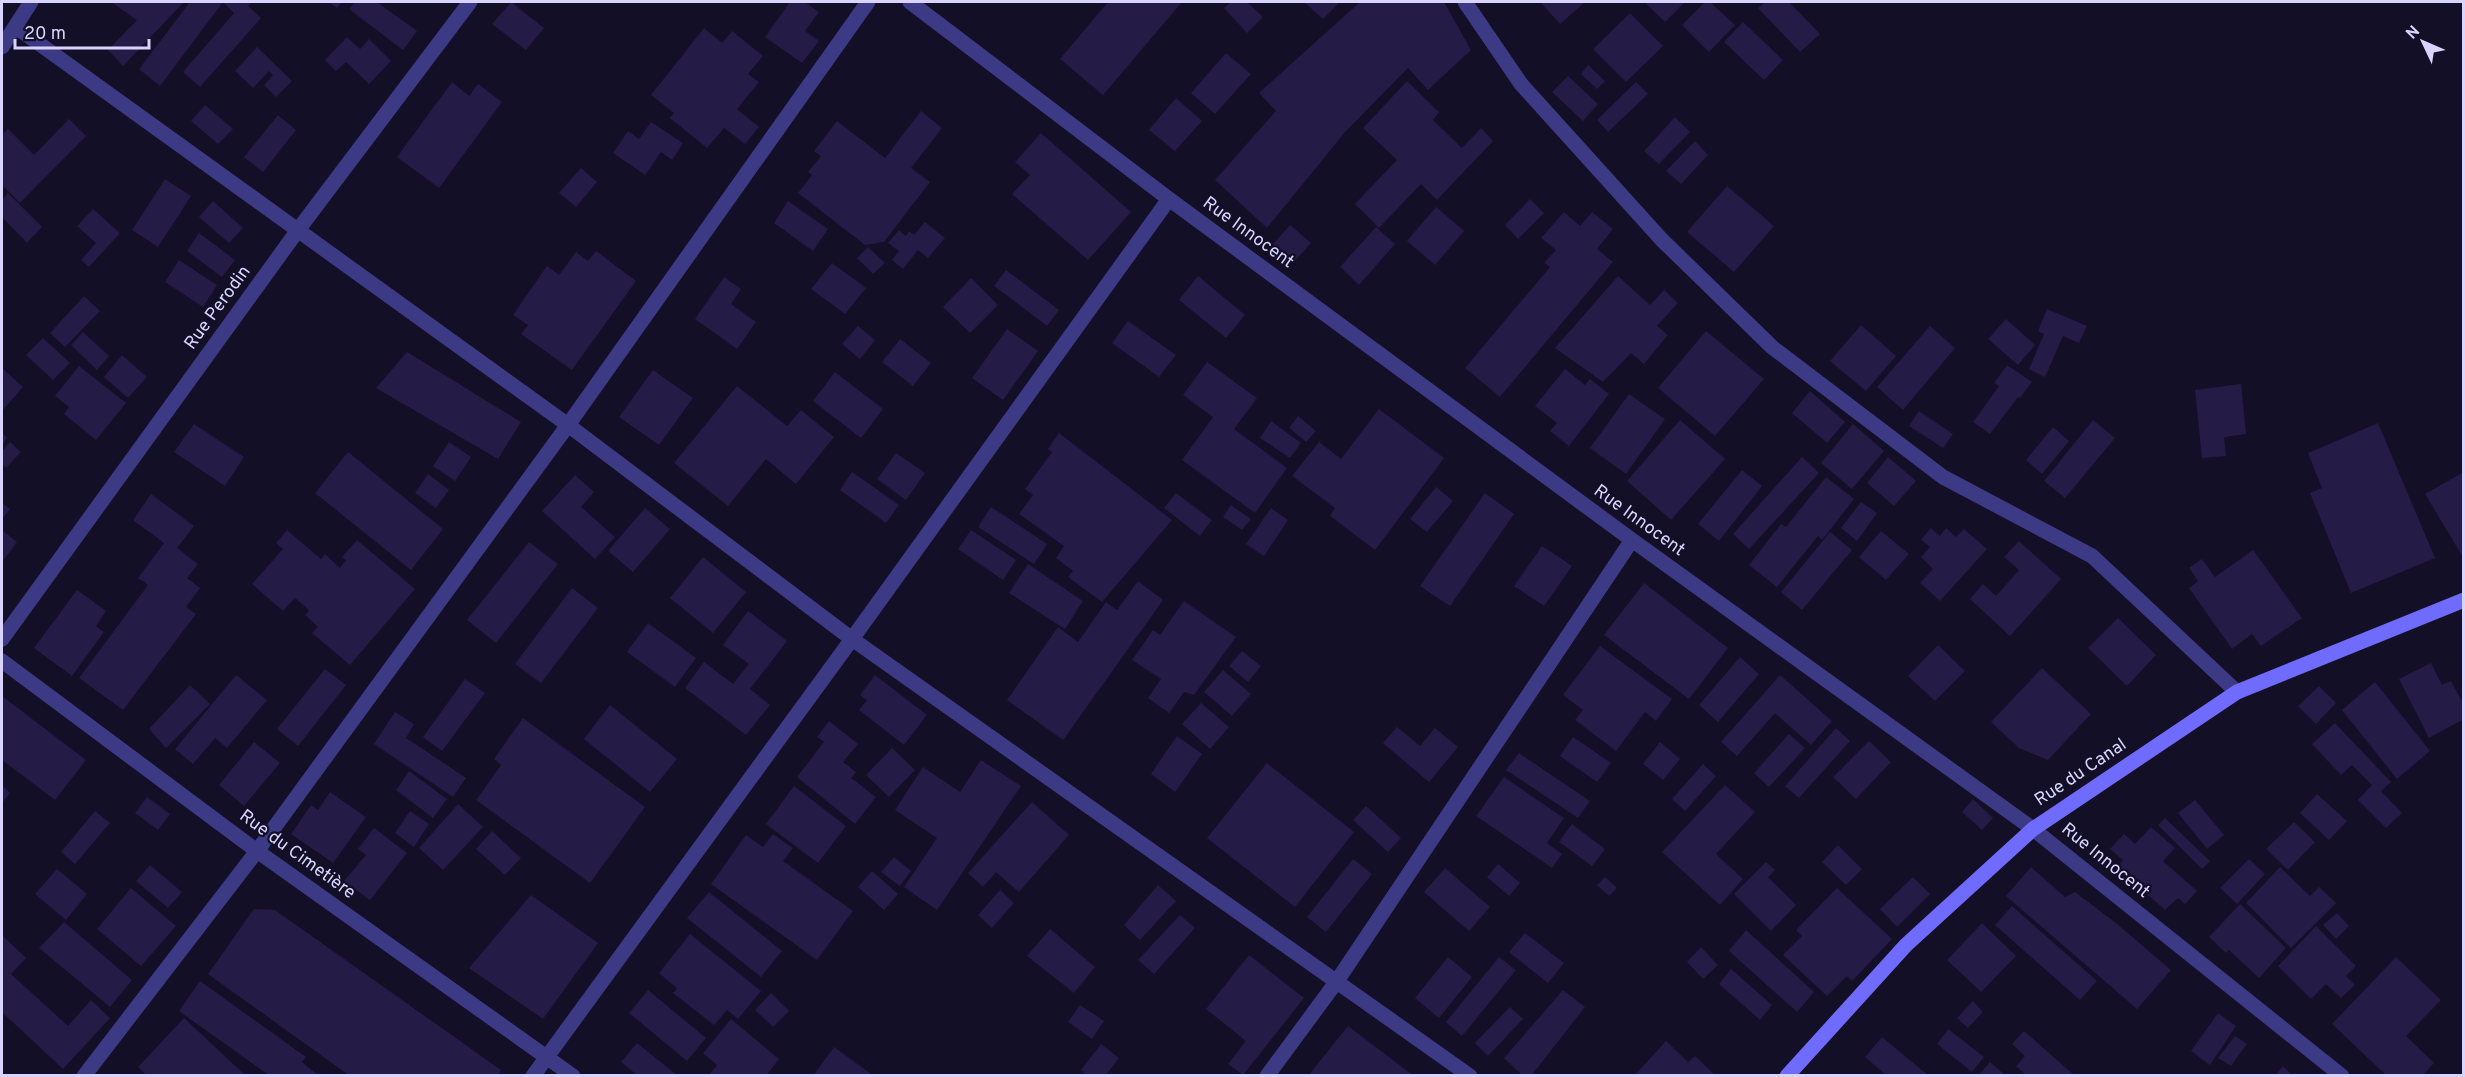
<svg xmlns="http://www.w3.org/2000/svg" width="2465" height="1077" font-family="Overpass,sans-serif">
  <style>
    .building { fill: #241b47 }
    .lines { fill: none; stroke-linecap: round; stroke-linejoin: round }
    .street { stroke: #3d3a85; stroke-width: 15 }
    .secondary { stroke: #6f6bff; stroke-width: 15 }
    .labels { text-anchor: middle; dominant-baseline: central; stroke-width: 4.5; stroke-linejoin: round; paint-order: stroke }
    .street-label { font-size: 18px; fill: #d9d4ff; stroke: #130f26 }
  </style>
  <rect width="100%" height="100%" fill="#130f26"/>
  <path class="building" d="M111,2H184L123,66L108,50L137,20Z
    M190,2H223L160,86L139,69Z
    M225,2H252L248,6L261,18L200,87L183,72L234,13L224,3Z
    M329,2H342L337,8Z
    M355,2H377L417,31L403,50L349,9Z
    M511,2L544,28L526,50L492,24Z
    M790,2H805L819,12L805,31L819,41L802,63L765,37Z
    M1108,2H1182L1103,95L1060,59Z
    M1231,2H1247L1263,17L1247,33L1224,8Z
    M1304,2H1340L1323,19Z
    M1360,2H1444L1471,50L1428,90L1408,68L1346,131L1267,228L1215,180L1276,111L1259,93Z
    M1540,2H1585L1560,24Z
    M1644,2H1685L1665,22Z
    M1705,2H1710L1735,25L1709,52L1682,25Z
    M1765,2H1789L1820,34L1800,52L1758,8Z
    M1630,13L1663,46L1626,82L1593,49Z
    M1743,22L1783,60L1764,80L1724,42Z
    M704,28L722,43L732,31L763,56L748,74L759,82L737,109L759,127L745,144L724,128L707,148L670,118L674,113L651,95Z
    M347,37L360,49L369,39L391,61L369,84L346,62L336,71L325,60Z
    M257,47L292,81L276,97L264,85L273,75L269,71L253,88L235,71Z
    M1226,53L1251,74L1215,114L1191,93Z
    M1588,65L1605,81L1597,89L1581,74Z
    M1568,76L1598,104L1583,121L1552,92Z
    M1407,81L1439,112L1433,120L1462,148L1481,128L1493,141L1437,200L1421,184L1379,228L1355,204L1397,160L1363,128Z
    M452,82L469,96L478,84L502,102L439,188L397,157Z
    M1636,82L1648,94L1608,132L1597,120Z
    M1176,98L1202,121L1175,151L1149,130Z
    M205,105L233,129L218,144L191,121Z
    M921,111L942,128L911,168L930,182L884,242L865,245L798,193L812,175L808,172L821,156L814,151L837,121L885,158Z
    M278,115L296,130L263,172L244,157Z
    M1675,117L1690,132L1659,164L1644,151Z
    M69,119L86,136L20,203L2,185V135L8,129L34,155Z
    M651,122L683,143L672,160L661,152L645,175L613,153L628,131L639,139Z
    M1041,133L1131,212L1088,260L1012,194L1030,175L1015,162Z
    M1695,141L1708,155L1681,184L1666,171Z
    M581,168L597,182L576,207L559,193Z
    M165,179L191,196L158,247L132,230Z
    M1727,186L1774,226L1734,272L1687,232Z
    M8,193L42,227L27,243L2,217V200Z
    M1530,199L1544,213L1518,239L1505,225Z
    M213,201L243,228L229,243L199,217Z
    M788,201L828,229L813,251L774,223Z
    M1436,207L1464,231L1435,265L1407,241Z
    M93,209L120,233L89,267L81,260L96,243L77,226Z
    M1564,212L1580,226L1592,212L1613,229L1597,249L1613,262L1500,397L1465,368L1550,267L1544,263L1556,250L1541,238Z
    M925,222L945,238L928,258L918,250L903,269L892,260L899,251L888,243L899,230L906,236L909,231L914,235Z
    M1290,225L1311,243L1294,262L1273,244Z
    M1376,227L1395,244L1359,285L1340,267Z
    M199,233L235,260L222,277L187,251Z
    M868,247L885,263L873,274L857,258Z
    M596,251L636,281L572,370L521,334L528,325L513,315L547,266L559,275L576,252L588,261Z
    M179,260L217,285L203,307L165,282Z
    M832,263L866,288L845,314L811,289Z
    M1006,270L1059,310L1047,326L994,286Z
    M1198,276L1245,315L1226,338L1179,300Z
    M1618,276L1650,305L1664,290L1678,303L1657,326L1668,335L1644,364L1631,353L1603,382L1555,348Z
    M724,277L741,289L731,304L756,322L737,349L695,319Z
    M971,278L998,305L970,333L943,307Z
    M84,296L100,311L65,347L50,333Z
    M2047,309L2087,326L2079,343L2063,336L2045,377L2029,369L2044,334L2038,331Z
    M2006,319L2035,345L2018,365L1988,339Z
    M1128,321L1176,355L1159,377L1112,343Z
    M1861,325L1896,356L1866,391L1830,361Z
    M858,326L875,340L860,359L842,344Z
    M1930,326L1955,348L1903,410L1877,387Z
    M1007,329L1038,351L1003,400L972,378Z
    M1706,331L1764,379L1715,436L1658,388Z
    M83,332L109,356L97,370L71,345Z
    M43,338L70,363L53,380L26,355Z
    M900,339L931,363L913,386L882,362Z
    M407,352L521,422L498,459L376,388Z
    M122,355L147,377L128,398L104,377Z
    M1207,362L1257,398L1234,429L1287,468L1255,513L1182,460L1213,417L1183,395Z
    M2007,365L2032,382L2020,398L2018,397L1990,434L1973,422L1999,386L1994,383Z
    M79,366L126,403L96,440L64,414L69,407L55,396Z
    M2,368L23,387L2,411Z
    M1565,369L1585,385L1590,379L1609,394L1569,446L1550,431L1557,423L1535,406Z
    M653,370L693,398L659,445L619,417Z
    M835,372L883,409L861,438L813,401Z
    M2241,384L2246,434L2224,437L2226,456L2202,458L2195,390Z
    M737,386L787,426L801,410L834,437L796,484L766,459L728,506L674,463Z
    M1810,391L1845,422L1827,443L1792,413Z
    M1629,394L1665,419L1626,474L1590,448Z
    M1379,409L1444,458L1375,550L1330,516L1335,508L1292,476L1319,442L1341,459Z
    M1919,411L1953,434L1943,448L1909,426Z
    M1298,416L1316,431L1306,442L1289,428Z
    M1680,420L1725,459L1671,520L1627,481Z
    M2093,420L2115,438L2065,498L2044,481Z
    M1271,421L1301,443L1290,458L1260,438Z
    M2378,423L2435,558L2351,593L2310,493L2322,488L2308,453Z
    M194,424L244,457L225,486L174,452Z
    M1853,424L1884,451L1852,489L1821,463Z
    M2053,427L2069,441L2042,474L2026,460Z
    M2,433L7,438L2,445Z
    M1059,433L1172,520L1102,602L1068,577L1073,571L1056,558L1064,546L1019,514L1033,495L1025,489L1052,452L1048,449Z
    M10,442L21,452L6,468L2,463V451Z
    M449,442L471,457L455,481L433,466Z
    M348,452L443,529L411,570L315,493Z
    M896,453L925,473L906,500L877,479Z
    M1802,457L1819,473L1749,549L1733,534Z
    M1888,457L1916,481L1894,506L1867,483Z
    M1742,470L1762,486L1719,541L1698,524Z
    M852,472L899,505L886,523L840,490Z
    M2464,472V559L2425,494Z
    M428,474L449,490L436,508L415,493Z
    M575,475L594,492L581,507L615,537L595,559L542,511Z
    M1826,477L1854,499L1822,540L1818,536L1777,587L1749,565L1781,524L1786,527Z
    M1436,487L1453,501L1427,532L1410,519Z
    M1176,493L1212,520L1200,536L1164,508Z
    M1485,493L1514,514L1450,606L1420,586Z
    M151,494L194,526L177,548L198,564L187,578L200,588L186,607L196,614L123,710L79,678L148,585L138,578L164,543L133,520Z
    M1861,502L1877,513L1857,541L1841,528Z
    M2,503L10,509L2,519Z
    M1231,505L1251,519L1242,530L1223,517Z
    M991,507L1047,544L1034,564L978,527Z
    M645,508L670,529L633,572L608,551Z
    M1271,508L1288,520L1264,556L1246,544Z
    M1931,528L1940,536L1946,528L1956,537L1964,529L1987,549L1940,601L1920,583L1933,569L1921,557L1930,547L1921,540Z
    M2,530L17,542L2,562Z
    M287,530L321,559L325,554L340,568L346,560L342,557L357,540L415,589L350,665L312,633L318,627L305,615L309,610L295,598L283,611L252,584L283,549L276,543Z
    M971,530L1016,560L1003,580L958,549Z
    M1881,531L1909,554L1886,580L1859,557Z
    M1830,532L1852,550L1802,610L1781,592Z
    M2019,541L2061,579L2010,636L1970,599L1983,584L1996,596L2019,570L2004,557Z
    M529,542L558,564L496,643L467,620Z
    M1542,546L1572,566L1544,606L1514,586Z
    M2253,550L2302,618L2261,646L2252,634L2232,649L2189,588L2198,581L2189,568L2202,559L2215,577Z
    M703,557L746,592L713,633L670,598Z
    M1028,564L1083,601L1065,629L1009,593Z
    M1138,581L1163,600L1063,740L1007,700L1058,627L1078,642L1106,602L1117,610Z
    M1644,583L1728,648L1689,699L1604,635Z
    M572,588L598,608L541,683L515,664Z
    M77,590L106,611L96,626L104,632L72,676L34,648Z
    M1184,601L1236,637L1194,695L1184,692L1169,713L1148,698L1161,679L1132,660L1153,630L1160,635Z
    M748,611L787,641L750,689L770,705L746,735L685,688L704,662L733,684L749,664L723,645Z
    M2118,618L2156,655L2127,686L2088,648Z
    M648,623L696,658L675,687L627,652Z
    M1938,645L1965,671L1935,701L1908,676Z
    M1600,646L1672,699L1656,721L1645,712L1616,751L1575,720L1583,710L1563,695Z
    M1242,651L1261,666L1248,682L1229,666Z
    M1740,657L1759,674L1718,722L1699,705Z
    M2431,663L2442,685L2451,681L2464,705V719L2429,738L2399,679Z
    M2042,668L2091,714L2048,760L2019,748L1991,722Z
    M325,669L346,685L298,746L277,729Z
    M1223,670L1251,694L1232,716L1204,692Z
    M236,675L267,700L227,748L215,738L193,764L175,749Z
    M875,675L927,715L904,745L859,710L867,700L860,695Z
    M1780,675L1832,721L1811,745L1775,713L1737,756L1721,742Z
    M465,679L485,693L442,751L423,737Z
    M2375,682L2430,751L2397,779L2342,710Z
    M190,685L210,704L166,748L149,729Z
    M2319,686L2336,703L2316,724L2298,706Z
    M2,696L86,760L55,800L2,760Z
    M1201,703L1229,727L1210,749L1182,724Z
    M610,705L677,759L650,792L584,739Z
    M395,712L414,724L406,738L466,778L453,797L374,744Z
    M523,718L645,807L590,883L476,800L501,765L494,759Z
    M829,721L858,744L843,762L856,772L851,778L876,797L855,824L797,777L824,742L817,737Z
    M2335,723L2391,782L2381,791L2402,813L2386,828L2358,800L2372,785L2352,765L2341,775L2312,744Z
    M1397,727L1420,746L1435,728L1458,747L1429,782L1383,743Z
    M1836,728L1850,741L1799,798L1785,786Z
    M1789,734L1805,748L1769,787L1754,773Z
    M1177,736L1202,754L1175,792L1151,774Z
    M1573,737L1611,763L1597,782L1560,756Z
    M1869,741L1891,762L1856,799L1833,777Z
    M254,742L280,763L244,806L219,785Z
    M1660,742L1680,759L1663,780L1643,764Z
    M892,748L915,770L889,797L866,775Z
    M1519,753L1590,801L1578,818L1506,770Z
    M981,760L1021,786L937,910L904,887L937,838L895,810L923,767L960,792Z
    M1267,763L1354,832L1295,907L1207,838Z
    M1703,764L1716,776L1685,811L1672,799Z
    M409,771L447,799L433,818L396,790Z
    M1504,777L1564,818L1547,843L1562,854L1552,868L1476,816Z
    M2,785L10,793L2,803Z
    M1725,785L1755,812L1716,854L1743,879L1720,905L1662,852Z
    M794,786L846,826L818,863L766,824Z
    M330,792L366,817L333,863L291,834L311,805L318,810Z
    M2317,794L2347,821L2329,840L2300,813Z
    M147,797L170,814L158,830L135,813Z
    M1973,799L1993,818L1982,830L1962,812Z
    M2195,800L2224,835L2207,849L2178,813Z
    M1032,802L1069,835L1019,892L996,872L983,887L968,873Z
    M458,804L483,827L443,870L419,848Z
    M1366,806L1401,838L1388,852L1353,820Z
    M95,811L110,823L75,864L61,852Z
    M410,811L429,824L414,847L395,833Z
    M2165,818L2210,861L2202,869L2158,825Z
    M2294,822L2315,842L2288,870L2266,849Z
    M1572,824L1605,849L1592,866L1559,842Z
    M2151,827L2175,848L2163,861L2197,891L2185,904L2178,898L2165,910L2117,867L2123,860L2110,849L2124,834L2135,844Z
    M374,828L407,853L370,900L344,881L366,855L358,849Z
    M492,831L521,858L505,875L476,849Z
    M773,834L793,848L783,861L853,911L817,960L711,884L746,835L763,847Z
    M1838,845L1862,869L1846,885L1822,862Z
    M894,857L911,871L900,886L881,872Z
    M1353,859L1372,874L1326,932L1307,917Z
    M2249,859L2265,874L2237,904L2220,888Z
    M1766,862L1775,870L1768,877L1796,905L1771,931L1734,894Z
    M1498,864L1520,883L1509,896L1487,877Z
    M150,865L182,892L168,908L136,881Z
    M2031,867L2065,897L2075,892L2116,923L2171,970L2137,1009L2006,896Z
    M2280,867L2310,896L2319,887L2336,903L2291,948L2246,903Z
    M1445,868L1490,907L1469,931L1424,892Z
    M57,869L87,894L66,920L35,894Z
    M872,871L898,894L884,910L858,887Z
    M1605,877L1617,888L1609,896L1597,885Z
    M1913,877L1930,894L1897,927L1880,909Z
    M1158,885L1176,901L1140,940L1124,925Z
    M131,888L176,926L141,966L97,929Z
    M1837,888L1892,939L1852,981L1847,976L1827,996L1783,955L1802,936L1796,930Z
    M1000,890L1014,903L992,928L978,915Z
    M709,892L782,951L761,977L687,918Z
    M531,895L598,943L543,1019L469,968Z
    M2240,904L2286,948L2259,978L2229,950L2226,953L2209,937Z
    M2012,906L2097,981L2080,1000L1995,925Z
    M254,909L275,910L501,1070L498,1076H350L208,974Z
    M2337,913L2349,926L2336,939L2323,925Z
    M1180,915L1195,928L1154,974L1138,960Z
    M64,922L132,980L110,1007L39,948Z
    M1982,923L2016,956L1981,992L1947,960Z
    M2316,926L2356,966L2346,976L2355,985L2341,998L2326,984L2311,999L2278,966Z
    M1050,929L1095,967L1074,993L1027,956Z
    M1746,930L1814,992L1797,1012L1729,951Z
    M1525,933L1564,963L1548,983L1509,952Z
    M690,934L761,991L738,1019L727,1010L714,1025L673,993L677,988L659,973Z
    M2,935L26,958L11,974L68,1026L91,1000L110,1018L63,1069L2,1012Z
    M1701,947L1718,965L1703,979L1687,962Z
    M1249,955L1304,998L1243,1075L1228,1064L1246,1041L1206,1009Z
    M1448,957L1472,977L1439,1018L1415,998Z
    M1499,957L1516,970L1462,1036L1446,1022Z
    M2396,957L2441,1000L2406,1036L2434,1063L2422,1076H2387L2332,1024Z
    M1731,969L1772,1005L1760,1020L1719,984Z
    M200,981L306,1057L302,1062L319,1076H270L179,1011Z
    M648,990L706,1038L687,1061L629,1013Z
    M1563,990L1585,1007L1531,1076H1523L1504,1058Z
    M771,993L789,1011L773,1027L755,1010Z
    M1973,1001L1983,1012L1968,1028L1957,1018Z
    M1080,1005L1104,1021L1092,1039L1068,1022Z
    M1510,1007L1523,1019L1488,1056L1475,1043Z
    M2218,1013L2236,1026L2210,1065L2191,1051Z
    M184,1018L246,1076H147L138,1067Z
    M731,1019L779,1059L766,1076H708L717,1065L703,1053Z
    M1348,1026L1414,1076H1308Z
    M1948,1029L1984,1057L1972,1072L1937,1044Z
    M2024,1031L2075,1076H2027L2016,1066L2025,1056L2012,1044Z
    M2235,1036L2247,1044L2231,1066L2218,1058Z
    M1882,1037L1929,1076H1887L1865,1057Z
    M1666,1041L1688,1062L1695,1056L1716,1076H1634Z
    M637,1043L678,1076H638L621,1062Z
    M1101,1044L1119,1058L1105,1076H1087L1081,1070Z
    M834,1047L874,1076H813Z
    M1990,1062L2006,1076H1978Z
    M2283,1066L2293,1076H2275Z"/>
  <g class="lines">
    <path class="street" d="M910,2L1169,199L1632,540L2033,829L2342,1076
      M1465,2L1521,84L1662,240L1772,347L1943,477L2092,556L2237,692
      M16,27L568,425L852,639L1470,1076
      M2,47L31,2
      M2,639L298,230L470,2
      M2,661L257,851L573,1076
      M84,1076L257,851L568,425L868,2
      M533,1076L852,639L1169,199
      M1267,1076L1337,981L1632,540"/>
    <path class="secondary" d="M1787,1076L1906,945L2033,829L2237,692L2464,600"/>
  </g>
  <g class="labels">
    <g class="street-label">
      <text transform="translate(1248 233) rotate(36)">Rue Innocent</text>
      <text transform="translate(218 308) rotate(-54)">Rue Perodin</text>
      <text transform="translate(1639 521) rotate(36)">Rue Innocent</text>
      <text transform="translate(2081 773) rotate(-34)">Rue du Canal</text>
      <text transform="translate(297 855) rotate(36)">Rue du Cimetière</text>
      <text transform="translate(2105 861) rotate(39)">Rue Innocent</text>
    </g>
  </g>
  <rect width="2465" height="1077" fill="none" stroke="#d9d4ff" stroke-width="6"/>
  <g transform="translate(2423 42) rotate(314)" stroke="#130f26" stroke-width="4.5" paint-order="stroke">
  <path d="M0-4.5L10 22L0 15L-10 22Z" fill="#d9d4ff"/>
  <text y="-9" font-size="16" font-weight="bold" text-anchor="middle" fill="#d9d4ff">N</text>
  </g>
  <path d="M15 39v9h134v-9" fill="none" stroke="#d9d4ff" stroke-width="3"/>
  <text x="24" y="39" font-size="18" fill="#d9d4ff" stroke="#130f26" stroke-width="4.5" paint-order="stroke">20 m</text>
</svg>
